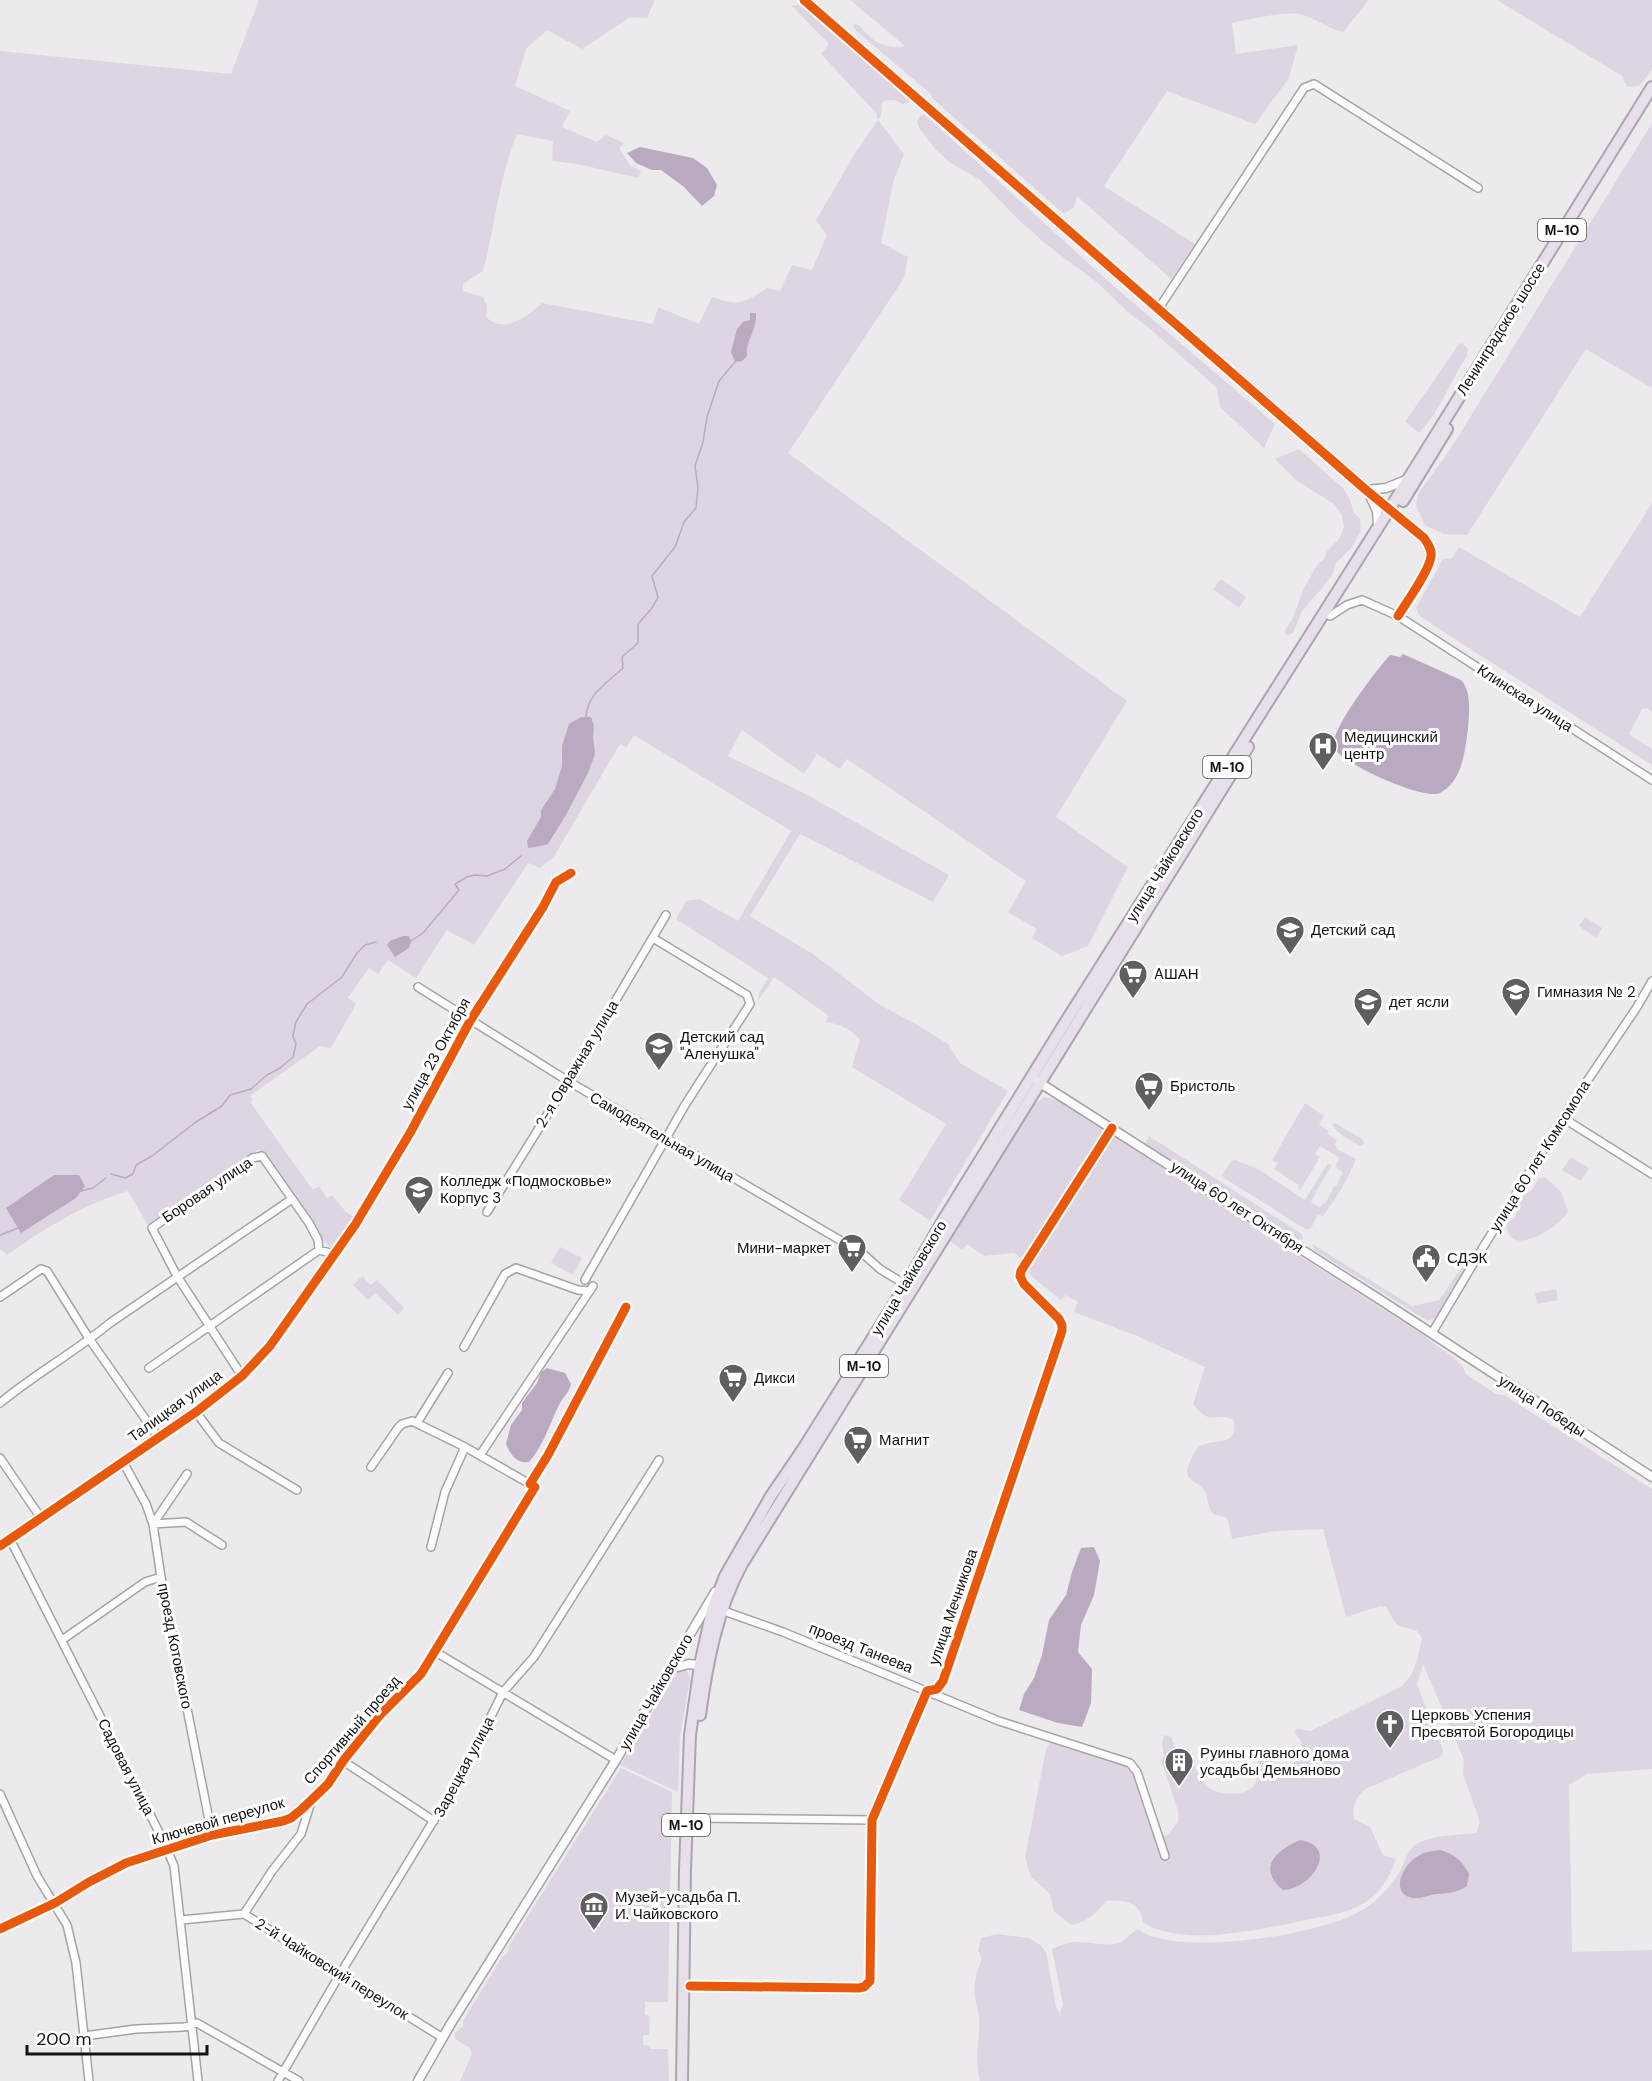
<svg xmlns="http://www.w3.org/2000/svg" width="1652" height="2081" font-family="'DM Sans',sans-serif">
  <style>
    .green { fill: #ded5e2 }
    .water { fill: #baaac1 }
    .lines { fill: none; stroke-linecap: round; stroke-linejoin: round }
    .stream { stroke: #baaac1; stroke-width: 1.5 }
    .minor-casing { stroke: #a4a3a6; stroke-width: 10 }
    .tertiary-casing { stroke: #a4a3a6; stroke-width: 11 }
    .trunk-casing { stroke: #ada4b1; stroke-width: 14 }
    .minor { stroke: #fcfcfc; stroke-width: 7 }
    .tertiary { stroke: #fcfcfc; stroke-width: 8 }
    .trunk { stroke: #e7e0ea; stroke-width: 10 }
    .cycleway-casing { stroke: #fff; stroke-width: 13 }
    .cycleway { stroke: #e8590c; stroke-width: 9 }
    .labels { text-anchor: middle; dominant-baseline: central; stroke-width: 6; stroke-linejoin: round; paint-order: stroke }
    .shield { fill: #fff; stroke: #5a595a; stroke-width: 1.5 }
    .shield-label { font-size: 14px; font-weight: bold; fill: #131214 }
    .street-label { font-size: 15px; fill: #131214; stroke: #fff }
    .poi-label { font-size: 15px; fill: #131214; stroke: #fff; text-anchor: start }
  </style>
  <rect width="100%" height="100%" fill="#eceaed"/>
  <path class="green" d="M259,0H655L647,18L630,17L582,49L547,30L526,49L515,86L570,111L562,127L597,142L606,135L624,143L619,148L630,165L641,171L638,178L578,164L552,161L553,141L517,134C499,177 495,226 483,271L463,284V291L483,297L487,306L486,317C504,335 528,316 542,303L653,324L658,307L699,324L712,297C739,306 743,304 767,288L780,291L792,265L812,270L827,235L816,220L857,150L878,120L876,113L821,54L829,44L791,5H798L805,8L908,97L909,102L903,104C896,100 889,98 882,103L881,116L878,120L904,154L893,183L881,243L908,257L904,278L788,453L1127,701L1056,817L1128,867L1088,946L1062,956L1032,938L1037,929L1008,912L1026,881L847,759L840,769L817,754L804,774L742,730L728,756L809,796L949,875L933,902L800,834L750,916L813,954L880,1005L916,1024L948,1044L960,1063L1008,1091L930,1221L899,1200L946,1124L852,1067L860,1039C850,1029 838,1023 825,1022L829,1016L774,977L758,1001L759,993L768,978L676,919L686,901L699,899L738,921L791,831L634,735L626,748L620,744L553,858L540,868L528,863L474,945L447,930L416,978L388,960L378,974L369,968L348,998L356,1004L331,1048L320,1046L250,1096L253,1100L251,1102L253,1106L313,1190L319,1186L327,1198L332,1195L346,1212L358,1220L334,1254L259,1149L149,1227L128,1191C84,1204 44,1229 7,1255L0,1249V51L231,74Z
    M850,0H1369L1343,32C1327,29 1315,17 1299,14C1286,11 1246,20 1232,23L1236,54L1298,45L1289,78L1255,124L1167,91L1104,186L1195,244L1171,279L1077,196L1074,207L1064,214L933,99L930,93L853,28L854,24L859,25C871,41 885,50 905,46Z
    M1497,0H1652V70L1639,86L1627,87L1622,76Z
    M924,114L1109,282L1275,424L1264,448L1220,407L1217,388L1148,327L1131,315L1098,283L1047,245L1020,221L979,179L949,162L936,150L919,128L917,122L920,116Z
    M1652,123V388L1586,349L1467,535L1444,534L1425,525L1416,506L1418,494L1451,448Z
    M1462,343L1468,349L1467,356C1450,381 1440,412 1419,433L1405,422L1459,344Z
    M1299,449L1344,489L1350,500L1354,513L1360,519L1361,531L1352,547L1336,563L1333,573L1323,587L1302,611L1293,633L1289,635H1286L1285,630L1292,620L1304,588L1317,565L1324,559L1327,551L1339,539L1344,528L1342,515L1334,504L1296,480L1275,459Z
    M1652,503V712L1647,708L1642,709L1629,734L1652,749V765L1436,627L1419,615L1416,608L1443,559L1452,558L1459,547L1580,617Z
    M1221,579L1246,597L1239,608L1213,589Z
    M1585,917L1602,928L1596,938L1579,926Z
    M1044,1097L1057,1100L1423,1335C1436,1347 1461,1358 1466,1374L1496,1394L1504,1395L1652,1489V1769L1587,1774L1569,1785L1572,1952L1652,1950V2081H980C974,2060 980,2041 979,2020C979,2011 976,2005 975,1997C973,1986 977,1969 982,1960L978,1950L981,1938L997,1934L1029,1938L1040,1945L1046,1952L1056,2007L1060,2014L1063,2004L1052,1949C1059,1946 1067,1942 1075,1942C1090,1941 1104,1947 1119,1943C1125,1941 1131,1932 1138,1929C1143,1932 1148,1936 1154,1937C1200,1952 1323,1935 1364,1909C1379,1900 1392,1885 1401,1869C1405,1861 1408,1848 1418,1843C1435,1835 1458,1835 1476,1833L1480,1822L1463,1774L1464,1760L1423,1664L1417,1685L1443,1750L1442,1756L1365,1789C1355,1799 1352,1805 1354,1819L1370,1827L1383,1855L1396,1859C1392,1873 1382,1889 1371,1898C1354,1912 1332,1915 1311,1919C1267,1928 1181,1949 1143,1922C1141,1901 1123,1900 1106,1901C1096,1914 1087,1922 1071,1925L1054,1911L1050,1894L1031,1877L1025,1858L1046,1749L1051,1742L1123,1763L1133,1768L1159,1836H1167L1178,1822V1811L1161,1760L1164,1757L1162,1744L1164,1735L1171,1737L1176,1750L1189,1758L1207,1787C1219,1795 1247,1798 1255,1784C1259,1777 1258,1767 1258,1760L1264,1758L1286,1767L1296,1761L1303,1750L1301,1741L1294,1732L1297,1729L1311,1731L1402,1686C1416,1673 1418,1656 1422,1638L1417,1631C1393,1624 1399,1629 1386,1607L1380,1606L1346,1617L1323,1529L1275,1531L1232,1539L1227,1517C1224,1516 1217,1516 1214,1514C1208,1511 1208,1499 1206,1493C1201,1483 1190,1483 1187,1474C1186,1468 1193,1454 1197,1449C1208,1435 1239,1452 1234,1420C1216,1411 1212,1428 1193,1404L1205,1367L1137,1336L1074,1312L1078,1302L1065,1295L1061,1300L1030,1275L1028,1264L1014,1253L984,1256L967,1244L962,1250L947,1239L1035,1104Z
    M1305,1103L1324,1116L1319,1125L1329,1131L1327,1134L1337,1140L1335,1144L1337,1149L1356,1159C1347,1181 1337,1197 1323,1216L1318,1215L1311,1228L1307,1230L1221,1176L1232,1161L1235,1160L1260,1170L1305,1200L1328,1163L1332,1166C1324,1177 1318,1189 1311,1202L1320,1208L1323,1203L1325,1204L1334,1186L1336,1187L1343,1172L1335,1167L1340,1158L1320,1146L1315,1154L1320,1157L1300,1190L1298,1188L1299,1185L1274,1169L1278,1163L1272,1160Z
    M1335,1123L1362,1139L1364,1144L1361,1146C1352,1141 1336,1134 1332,1124Z
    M1149,1136L1302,1234L1303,1239L1298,1240L1145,1144Z
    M1571,1157L1589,1168L1581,1181L1562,1170Z
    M1545,1177L1561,1192L1568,1211C1560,1228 1505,1261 1507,1223L1515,1218L1522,1197L1532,1190L1539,1178Z
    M1312,1244L1412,1306L1439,1300L1462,1267L1465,1265L1467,1266L1437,1317L1428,1321L1314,1250Z
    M560,1247L582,1258L573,1275L551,1263Z
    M362,1276L371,1285L377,1280L404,1308L398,1315L375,1293L368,1300L353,1285Z
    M1556,1289L1558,1300L1537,1304L1535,1293Z
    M686,1669L690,1679L680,1736L678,1792L620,1765L675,1675L680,1670Z
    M621,1768L672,1792L668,2002H645V2015L650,2016L649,2035H643V2045L650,2046V2049H668L669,2081H460L472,2054L470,2048L455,2039V2033L463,2026V2021L502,1957L508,1953L509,1946Z"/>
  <path class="water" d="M640,147L693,158L707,168L717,185L714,196L702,206L684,187L661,170H652L636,163L627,153Z
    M750,313H756C757,332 745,341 747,356L742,361L735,362L731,352L737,329L743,322L750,320Z
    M1403,654L1461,680C1472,692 1469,712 1468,728C1465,750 1463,781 1440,793C1425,801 1339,763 1334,747C1329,731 1378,668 1390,655L1400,657Z
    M581,717H591L594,726L593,737L595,754L588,773L566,815L548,844L541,846L528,848L527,841L541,817V810L555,789L562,766V746L569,724Z
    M403,936H409L411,941L409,948L395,957L387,945L390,941Z
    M54,1175H79L85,1186L76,1198L21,1233L6,1208Z
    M547,1368L565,1373L571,1384C569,1393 563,1397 559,1405C549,1425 544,1445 529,1462C517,1464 510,1454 506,1444L511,1425L522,1410V1403L537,1383L541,1372Z
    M1094,1547L1100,1561L1094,1595L1081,1625L1078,1652L1092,1669L1091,1703L1082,1727L1058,1723L1019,1710L1024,1694L1034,1678L1042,1655L1049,1620L1066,1595L1072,1572L1081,1548Z
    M1300,1840C1340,1846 1312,1889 1283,1890C1257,1868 1275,1851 1300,1840Z
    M1440,1850C1455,1854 1462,1861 1469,1874L1467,1886C1457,1893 1448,1893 1436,1894C1429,1895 1420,1899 1413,1898C1388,1894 1404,1863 1418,1856C1424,1852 1433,1851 1440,1850Z"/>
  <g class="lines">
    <path class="stream" d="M586,717C587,694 607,683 623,668L622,657L638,643V624L652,608L658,597L652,576L675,547L684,522L696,508L698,488L695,466L703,442L707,417L719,381L735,362
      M411,941L423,933L459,890L455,884L467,877L475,875L487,876L505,869L521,856
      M111,1174L125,1178L133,1174L136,1165L152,1156L196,1122L222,1106L230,1095L251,1089L267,1075L280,1068L293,1057L296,1044L293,1036L296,1022L307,1004L342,977L357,953L365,945L376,942
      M81,1191L93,1188L106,1178
      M0,1235L18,1228"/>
    <g class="minor-casing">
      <path id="minor" d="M1159,308L1304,88L1314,84L1478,188
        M1395,514C1404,522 1416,529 1424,538C1443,558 1410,597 1398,616
        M1330,616L1347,605L1362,600L1398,616L1652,780
        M418,987L568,1081L862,1253L880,1269L906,1285
        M1563,1118L1652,1174
        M487,1212L567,1083L666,915
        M585,1280L685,1105L750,1004L747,995L653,938
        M0,1297L41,1269L47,1271L90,1340L158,1437
        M1432,1333L1482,1249L1571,1105L1637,1007L1652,981
        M464,1347L505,1274L516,1268L578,1290L589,1291
        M149,1368L319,1250
        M242,1376L177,1276L152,1228L253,1158L262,1156L309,1223L318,1240L319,1250L334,1254
        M0,1403C35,1374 75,1352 110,1323L292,1199
        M196,1412L219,1443L297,1490
        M417,1423L448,1373
        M480,1455L593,1286
        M0,1458L41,1518
        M123,1462L146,1504L153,1524L161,1577L212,1835
        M371,1467L398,1428L402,1424L412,1421L465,1447L530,1484
        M187,1474L153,1524L186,1522L222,1545
        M10,1539L164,1842L174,1866L198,2081
        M0,1546L196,1412L242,1376L270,1346L355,1225L410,1133L470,1021L543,907L556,882L571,873
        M431,1547L445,1492L465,1447
        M721,1610L783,1632L999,1721L1130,1763L1137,1772L1165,1856
        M62,1640L145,1582L161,1577
        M434,1651L616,1760
        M343,1761L434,1821
        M0,1794L37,1876L67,1925L76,1963L89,2081
        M693,1818L872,1820
        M244,1914L272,1871L301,1834L311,1802
        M181,1920L244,1914L443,2038
        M0,1929L55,1903L89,1882L126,1863L212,1835L283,1821L291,1818L302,1809L328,1784L343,1761L380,1715L421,1674L535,1487L530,1484L548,1455L626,1307
        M690,1986L859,1988L864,1987L870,1981L872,1820L927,1691L937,1689L943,1681L1062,1331V1325L1059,1319L1024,1284L1020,1276L1021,1271L1112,1128
        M84,2036L136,2029L184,2027L197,2023L299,2081
        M278,2081L340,1974L465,1769L503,1692L534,1657L659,1460"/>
    </g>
    <g class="tertiary-casing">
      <path id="tertiary" d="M804,0L1395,514
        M1366,490L1386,488L1406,480
        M1371,498L1377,511L1378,526
        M1037,1081L1379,1299L1652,1477
        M670,1669L689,1664L705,1666
        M418,2081L450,2025L616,1760L715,1592"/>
    </g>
    <g class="trunk-casing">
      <path id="trunk" d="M1403,501L1447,429
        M700,1715C707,1663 717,1610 742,1564L1248,747
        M682,2081L685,1870L690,1735L700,1665L712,1610L725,1576L771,1496L803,1449L906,1285L942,1222L1063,1026L1389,510L1652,87"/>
    </g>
    <use href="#minor" class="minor"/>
    <use href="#tertiary" class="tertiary"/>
    <use href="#trunk" class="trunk"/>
    <g class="cycleway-casing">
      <path id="cycleway" d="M804,0L1366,490L1424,538C1428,544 1432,549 1431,556C1430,570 1406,603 1398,616
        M0,1546L196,1412L242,1376L270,1346L355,1225L410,1133L470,1021L543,907L556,882L571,873
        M0,1929L55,1903L89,1882L126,1863L212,1835L283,1821L291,1818L302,1809L328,1784L343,1761L380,1715L421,1674L535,1487L530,1484L548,1455L626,1307
        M690,1986L859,1988L864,1987L870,1981L872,1820L927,1691L937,1689L943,1681L1062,1331V1325L1059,1319L1024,1284L1020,1276L1021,1271L1112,1128"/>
    </g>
    <use href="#cycleway" class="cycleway"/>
  </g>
  <defs>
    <g id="hospital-pin" transform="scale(1.5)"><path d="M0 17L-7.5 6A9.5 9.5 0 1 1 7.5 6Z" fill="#5f5e60" stroke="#fff"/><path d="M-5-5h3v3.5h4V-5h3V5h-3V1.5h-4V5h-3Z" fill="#fff"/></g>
    <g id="school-pin" transform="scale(1.5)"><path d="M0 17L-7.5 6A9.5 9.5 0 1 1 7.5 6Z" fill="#5f5e60" stroke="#fff"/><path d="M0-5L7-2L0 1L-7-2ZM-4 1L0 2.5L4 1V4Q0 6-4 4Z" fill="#fff"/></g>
    <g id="supermarket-pin" transform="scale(1.5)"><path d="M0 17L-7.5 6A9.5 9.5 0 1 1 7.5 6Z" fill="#5f5e60" stroke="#fff"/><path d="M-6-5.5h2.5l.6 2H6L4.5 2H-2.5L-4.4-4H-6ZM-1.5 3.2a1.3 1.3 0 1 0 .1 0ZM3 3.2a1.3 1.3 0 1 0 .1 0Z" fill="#fff"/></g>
    <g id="university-pin" transform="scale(1.5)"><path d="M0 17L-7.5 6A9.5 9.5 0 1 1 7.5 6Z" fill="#5f5e60" stroke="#fff"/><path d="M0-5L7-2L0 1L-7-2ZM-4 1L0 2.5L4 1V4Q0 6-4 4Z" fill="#fff"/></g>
    <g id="civic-pin" transform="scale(1.5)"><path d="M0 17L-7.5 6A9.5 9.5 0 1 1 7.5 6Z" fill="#5f5e60" stroke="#fff"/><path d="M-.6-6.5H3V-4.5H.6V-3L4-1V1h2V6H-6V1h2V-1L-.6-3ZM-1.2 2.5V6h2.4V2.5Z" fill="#fff"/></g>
    <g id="church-pin" transform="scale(1.5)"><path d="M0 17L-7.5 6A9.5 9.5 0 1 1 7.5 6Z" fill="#5f5e60" stroke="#fff"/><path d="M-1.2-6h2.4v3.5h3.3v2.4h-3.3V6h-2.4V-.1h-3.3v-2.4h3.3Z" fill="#fff"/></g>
    <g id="building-pin" transform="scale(1.5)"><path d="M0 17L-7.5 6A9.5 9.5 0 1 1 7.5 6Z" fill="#5f5e60" stroke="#fff"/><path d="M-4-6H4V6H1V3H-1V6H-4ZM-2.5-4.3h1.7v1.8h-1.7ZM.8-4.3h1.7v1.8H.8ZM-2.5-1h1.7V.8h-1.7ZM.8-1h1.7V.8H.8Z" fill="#fff"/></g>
    <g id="museum-pin" transform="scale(1.5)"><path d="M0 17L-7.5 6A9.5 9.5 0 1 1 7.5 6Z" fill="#5f5e60" stroke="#fff"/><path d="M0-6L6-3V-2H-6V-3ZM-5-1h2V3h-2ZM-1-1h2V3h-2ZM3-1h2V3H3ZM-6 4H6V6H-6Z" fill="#fff"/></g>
  </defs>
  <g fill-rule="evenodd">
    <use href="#hospital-pin" x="1323" y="746"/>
    <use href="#school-pin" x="1290" y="930"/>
    <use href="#supermarket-pin" x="1133" y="974"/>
    <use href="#school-pin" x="1516" y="992"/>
    <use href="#school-pin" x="1368" y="1002"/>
    <use href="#school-pin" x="659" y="1046"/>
    <use href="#supermarket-pin" x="1149" y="1086"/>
    <use href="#university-pin" x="419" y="1190"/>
    <use href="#supermarket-pin" x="852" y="1248"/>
    <use href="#civic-pin" x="1426" y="1258"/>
    <use href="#supermarket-pin" x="733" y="1378"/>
    <use href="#supermarket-pin" x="858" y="1440"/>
    <use href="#church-pin" x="1390" y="1724"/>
    <use href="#building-pin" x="1179" y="1762"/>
    <use href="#museum-pin" x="594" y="1906"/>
  </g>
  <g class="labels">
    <g class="shield">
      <rect x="1538" y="219" width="48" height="22" rx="4.5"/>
      <rect x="1203" y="756" width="48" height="22" rx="4.5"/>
      <rect x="840" y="1355" width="48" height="22" rx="4.5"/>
      <rect x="662" y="1814" width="48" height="22" rx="4.5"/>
    </g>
    <g class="shield-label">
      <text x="1562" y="230">М-10</text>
      <text x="1227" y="767">М-10</text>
      <text x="864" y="1366">М-10</text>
      <text x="686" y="1825">М-10</text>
    </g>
    <g class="street-label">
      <text transform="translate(1501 329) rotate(-58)">Ленинградское шоссе</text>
      <text transform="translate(1525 698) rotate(33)">Клинская улица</text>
      <text transform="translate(1165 865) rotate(-58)">улица Чайковского</text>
      <text transform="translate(436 1054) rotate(-61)">улица 23 Октября</text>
      <text transform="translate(577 1064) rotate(-59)">2-я Овражная улица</text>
      <text transform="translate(662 1137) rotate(30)">Самодеятельная улица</text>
      <text transform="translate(1540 1156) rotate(-58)">улица 60 лет Комсомола</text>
      <text transform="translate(207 1190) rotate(-34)">Боровая улица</text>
      <text transform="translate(1237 1207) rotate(33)">улица 60 лет Октября</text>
      <text transform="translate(909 1278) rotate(-59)">улица Чайковского</text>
      <text transform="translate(175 1406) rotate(-36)">Талицкая улица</text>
      <text transform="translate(1542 1406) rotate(33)">улица Победы</text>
      <text transform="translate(953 1607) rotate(-71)">улица Мечникова</text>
      <text transform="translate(175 1646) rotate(79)">проезд Котовского</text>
      <text transform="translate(861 1648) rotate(22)">проезд Танеева</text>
      <text transform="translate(656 1692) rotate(-60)">улица Чайковского</text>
      <text transform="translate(352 1730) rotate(-49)">Спортивный проезд</text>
      <text transform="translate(126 1767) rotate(63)">Садовая улица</text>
      <text transform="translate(464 1767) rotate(-62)">Зарецкая улица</text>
      <text transform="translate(218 1821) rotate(-16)">Ключевой переулок</text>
      <text transform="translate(332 1969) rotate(32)">2-й Чайковский переулок</text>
    </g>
    <g class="poi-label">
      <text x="1344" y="737">Медицинский<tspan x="1344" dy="17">центр</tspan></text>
      <text x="1311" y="930">Детский сад</text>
      <text x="1154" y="974">AШАН</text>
      <text x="1537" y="992">Гимназия № 2</text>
      <text x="1389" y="1002">дет ясли</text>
      <text x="680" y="1037">Детский сад<tspan x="680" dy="17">"Аленушка"</tspan></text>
      <text x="1170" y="1086">Бристоль</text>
      <text x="440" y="1181">Колледж «Подмосковье»<tspan x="440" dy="17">Корпус 3</tspan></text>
      <text x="831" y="1248" text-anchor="end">Мини-маркет</text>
      <text x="1447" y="1258">СДЭК</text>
      <text x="754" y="1378">Дикси</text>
      <text x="879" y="1440">Магнит</text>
      <text x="1411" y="1715">Церковь Успения<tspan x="1411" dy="17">Пресвятой Богородицы</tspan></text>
      <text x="1200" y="1753">Руины главного дома<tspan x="1200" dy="17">усадьбы Демьяново</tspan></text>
      <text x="615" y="1897">Музей-усадьба П.<tspan x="615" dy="17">И. Чайковского</tspan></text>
    </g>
  </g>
  <path d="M27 2045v9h180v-9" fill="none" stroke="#131214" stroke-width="3"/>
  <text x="36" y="2045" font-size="18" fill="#131214" stroke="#ffffff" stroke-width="4.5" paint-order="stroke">200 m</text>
</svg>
